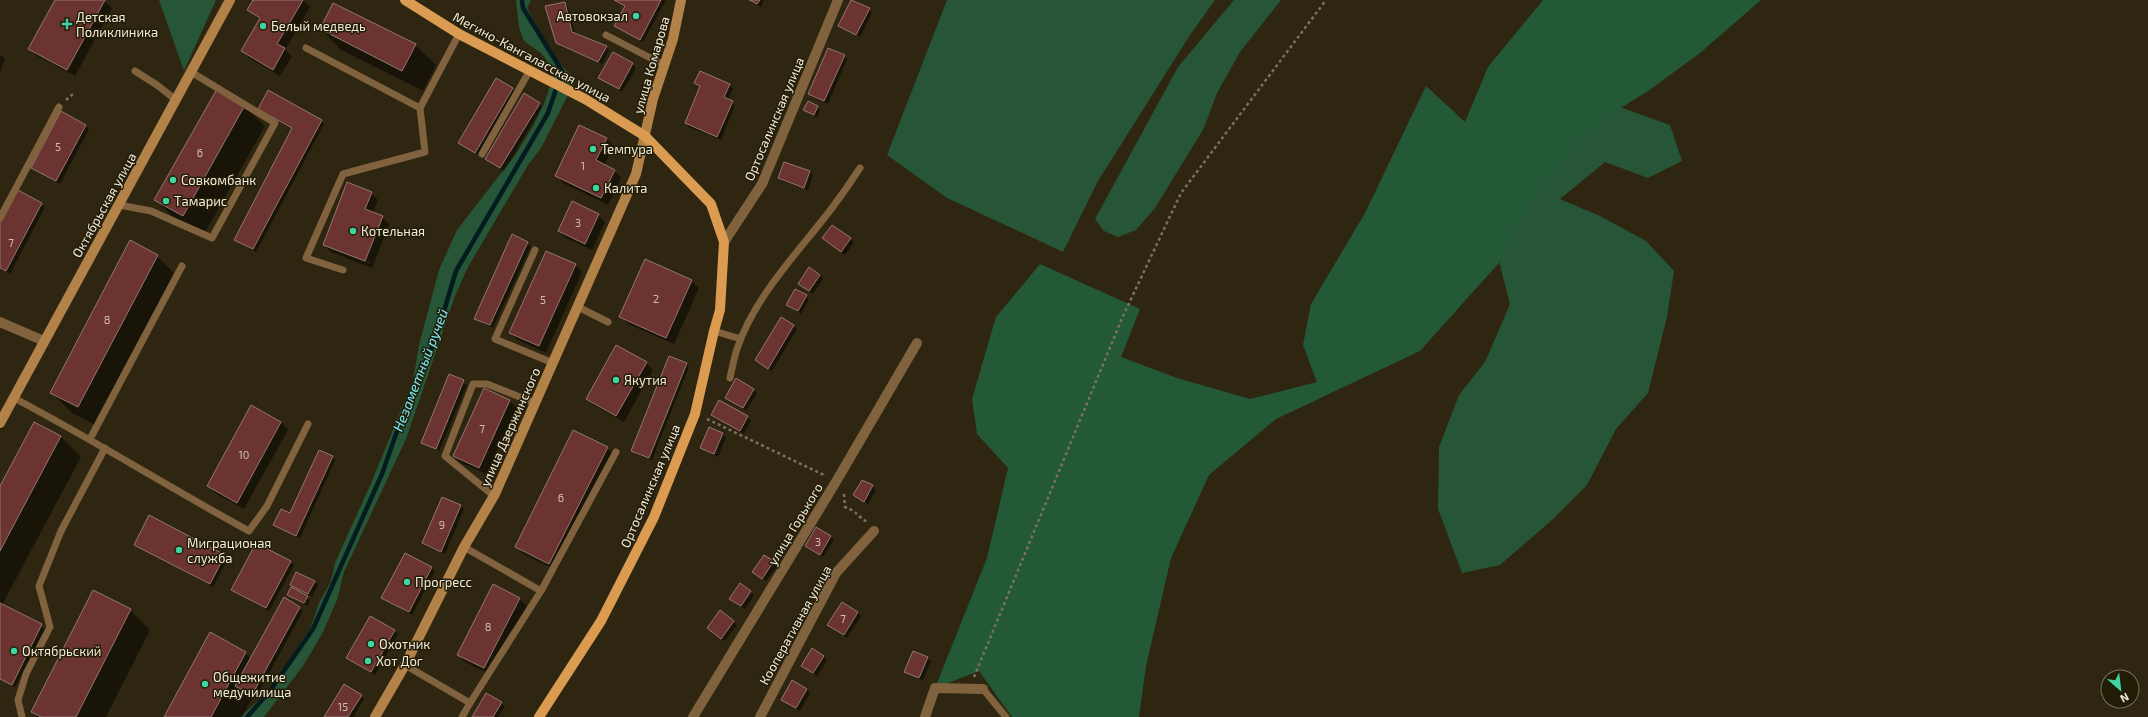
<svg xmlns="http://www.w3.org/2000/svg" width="2148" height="717" font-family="'Exo 2',sans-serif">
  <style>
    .green { fill: #265637 }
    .forest { fill: #235937 }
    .shadow { fill: #0007; fill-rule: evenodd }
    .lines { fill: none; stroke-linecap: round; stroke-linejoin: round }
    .stream { stroke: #031c1f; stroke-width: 4.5 }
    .building { fill: #6c3430; stroke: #937672 }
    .path { stroke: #79725f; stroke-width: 2.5; stroke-dasharray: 3 3; stroke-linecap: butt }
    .lane { stroke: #80623f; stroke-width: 7 }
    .street { stroke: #80623f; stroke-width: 10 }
    .secondary { stroke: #b38249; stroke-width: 10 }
    .primary { stroke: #db9b50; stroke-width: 10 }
    .poi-dot { fill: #3fd4a2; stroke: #241d06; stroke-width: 1.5 }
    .labels { text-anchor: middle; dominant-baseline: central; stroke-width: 3; stroke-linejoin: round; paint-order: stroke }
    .number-label { font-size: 11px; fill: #cfbdb2 }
    .poi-label { font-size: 13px; fill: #f0ebdd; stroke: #241d06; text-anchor: start }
    .street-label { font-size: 13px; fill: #f0ebdd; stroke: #241d06 }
    .water-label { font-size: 14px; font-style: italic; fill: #76eeff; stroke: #241d06 }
  </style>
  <rect width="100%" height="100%" fill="#2e2610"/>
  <path class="green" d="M159,0H216L184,71Z
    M516,0H531L527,8C540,32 554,63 576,79L541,148L528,165L468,267L455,296L406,439L344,572L337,600L322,634L303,666L264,717H240L269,691L310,629L319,603L331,581L335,563L372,481L413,381L419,345L439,270L457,230L516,154L533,126L544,104L555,71L541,53L524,41L519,27Z
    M947,0H1215L1190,35L1098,181L1063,252L947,198L887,155Z
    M1234,0H1281L1240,52L1217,93L1204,128L1155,208L1136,230L1118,237L1104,231L1095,219L1178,67Z
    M1589,96L1670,125L1682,161L1648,178L1605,162L1560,199L1600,216L1646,241L1674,271L1667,317L1648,393L1616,429L1587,485L1553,519L1500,565L1462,573L1438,509L1439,447L1459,395L1485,362L1510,304L1483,200Z"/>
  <path class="forest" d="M1543,0H1761L1700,53L1648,91L1611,114L1572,148L1533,198L1498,264L1420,351L1276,419L1209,475L1171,558L1146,666L1139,717H1012L979,671L935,688L987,558L1008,468L977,434L972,399L996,317L1040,264L1140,309L1121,357L1177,378L1250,399L1317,382L1303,345L1311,304L1365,213L1426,86L1465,122L1488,67Z"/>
  <path class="shadow" d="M56,0H103L112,8L75,76L37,56L30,49Z
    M254,0H303L310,7L285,50L292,56L280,76L249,58L242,51L260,20L248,10Z
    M613,0H666L643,42L615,26L626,7Z
    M747,0H764L761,7Z
    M565,3L568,6L575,34L606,47L609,51L602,64L560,46L557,42Z
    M869,9L872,13L860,37L839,25Z
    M321,29L415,45L436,65L423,91L341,50Z
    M0,55L5,59L0,73Z
    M844,56L847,59L828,104L812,97L809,94Z
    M632,64L636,68L622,92L600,78Z
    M696,83L729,85L733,88L728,100L735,105L721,140L689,127L686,123L701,87Z
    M512,89L516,92L479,155L462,146L459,142Z
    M539,103L542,107L504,171L489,162L486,159Z
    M244,106L265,126L203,236L176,220L156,200Z
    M817,107L820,110L817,118L804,110Z
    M262,112L321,121L324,124L256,252L236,240L292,129Z
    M85,125L89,129L60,184L32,167Z
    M580,126L607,139L614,146L604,165L614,170L621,178L608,205L563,183L556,175Z
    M810,172L813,175L808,190L782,181L779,178Z
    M14,190L45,207L10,274L0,269V217Z
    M371,193L378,200L373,213L382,217L389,224L372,268L331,252L324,245ZM331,247L370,262V264L331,249Z
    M598,215L605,222L592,250L566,238L559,231Z
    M832,226L854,242L845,255L823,238Z
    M513,236L531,246L493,328L475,319Z
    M157,256L177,276L99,427L72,413L52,393Z
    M646,260L692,281L699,288L674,344L628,324L621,316Z
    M575,265L582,272L546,353L518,340L510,333Z
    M820,275L823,279L813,294L799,284Z
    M806,296L809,299L801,314L787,305Z
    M781,319L797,329L772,371L756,360Z
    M646,363L653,370L624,422L595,406L587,399Z
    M686,364L689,367L652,460L636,454L633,451Z
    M449,375L467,385L439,451L422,442Z
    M737,380L757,393L746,411L726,398Z
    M485,390L510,401L517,408L486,474L461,463L454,456Z
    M720,402L751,420L744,434L712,415Z
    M281,422L288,430L244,509L215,493L208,486Z
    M34,423L61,437L81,457L2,605L45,629L15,687L0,679V488Z
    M722,434L726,437L718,457L701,448Z
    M607,448L614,455L557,570L523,554L516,546Z
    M332,457L335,460L300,538L278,528L274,525L291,515Z
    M863,481L876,490L868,504L855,495Z
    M461,505L464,509L445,554L427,547L423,543Z
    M830,536L834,540L823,557L806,546Z
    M135,544L224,556L228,559L213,587Z
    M406,554L435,571L412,615L383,598Z
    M765,556L777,566L766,581L757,575Z
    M290,562L294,565L269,611L233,590Z
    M314,582L318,585L312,597L291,585Z
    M740,584L754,595L745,609L734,602Z
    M288,595L307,597L310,600L308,606Z
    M284,599L303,611L256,697L253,696L242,717H165L245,653L251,659Z
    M520,599L527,606L492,675L465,662L458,655Z
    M130,610L150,630L106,717H37L32,712Z
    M720,611L737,625L725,641L711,631Z
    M857,612L861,616L847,638L829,625Z
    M394,631L398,634L375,675L347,658Z
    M824,656L827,660L817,676L803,666Z
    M927,658L931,661L923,681L906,672Z
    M807,689L810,693L800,711L782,700Z
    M486,694L505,706L498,717H473Z
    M361,695L364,699L353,717H325Z"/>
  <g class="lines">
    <path class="stream" d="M247,717L270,691L313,629L382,474L409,397L435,341L456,271L548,113L562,71L523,8L522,0"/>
  </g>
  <path class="building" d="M55,0H105L67,70L28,49Z
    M253,0H303L277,44L285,48L273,70L241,51L260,18L247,10Z
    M614,0H661L640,40L614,26L625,6Z
    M749,0H760L757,4Z
    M851,0L870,8L856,35L838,26Z
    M565,2L572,32L607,46L598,62L556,43L545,6Z
    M333,3L416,44L402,71L320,29Z
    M828,48L845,55L824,101L808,94Z
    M613,52L633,63L619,89L598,78Z
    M700,71L730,84L724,97L733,101L717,137L685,123L700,86L694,83Z
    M496,78L513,88L475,153L458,143Z
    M217,89L245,105L183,216L154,200Z
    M268,90L322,120L253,249L234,240L292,128L258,109Z
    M524,93L540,103L500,168L485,159Z
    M808,101L818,106L814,115L803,110Z
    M61,111L86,125L56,181L31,168Z
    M579,125L607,138L596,160L615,170L601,198L555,176Z
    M784,162L810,171L804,188L778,178Z
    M347,182L372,192L365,209L383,216L365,261L323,245Z
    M14,188L42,203L6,271L0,268V215Z
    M572,201L599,214L585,244L558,231Z
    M832,225L851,238L841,252L822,238Z
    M512,234L528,242L490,325L474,319Z
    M130,240L158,255L78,407L50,393Z
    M546,251L576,264L539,346L509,333Z
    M645,259L692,280L666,338L619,317Z
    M809,267L820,275L809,291L798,284Z
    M795,289L807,295L798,311L786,305Z
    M781,317L794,325L768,369L755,360Z
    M616,345L647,362L616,416L586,399Z
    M669,356L687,363L649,458L631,451Z
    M449,374L464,380L436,449L421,443Z
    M736,378L754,389L743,408L725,398Z
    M484,388L510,400L479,468L453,456Z
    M719,400L748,416L740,431L711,415Z
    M251,405L281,422L237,503L207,486Z
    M34,422L61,436L0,551V486Z
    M709,427L723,433L714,454L700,448Z
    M573,430L608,447L549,564L515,547Z
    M319,450L333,456L296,536L273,525L281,509L290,513Z
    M862,480L873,485L864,502L853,495Z
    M442,497L461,505L441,552L422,543Z
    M149,515L225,555L210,584L134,545Z
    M816,527L831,536L820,555L805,546Z
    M256,543L291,561L266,608L231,590Z
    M405,553L432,567L409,612L381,598Z
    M764,555L774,561L762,579L752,572Z
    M296,572L315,581L308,594L290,585Z
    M740,583L751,591L741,606L729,599Z
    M493,584L520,598L484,668L457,655Z
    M291,587L308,596L304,603L287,595Z
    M93,590L131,609L76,717H41L31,712Z
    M284,597L300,607L252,695L235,686Z
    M842,602L858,612L844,635L827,625Z
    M0,603L42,624L12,685L0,679Z
    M720,610L734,621L721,639L707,628Z
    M370,616L395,630L371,672L346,658Z
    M210,632L246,652L211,717H164Z
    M812,648L824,656L813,673L801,666Z
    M913,651L928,657L919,678L904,672Z
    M792,680L807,689L796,708L781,700Z
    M344,684L362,695L348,717H324Z
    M486,693L502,702L493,717H472Z"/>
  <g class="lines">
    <path class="path" d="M66,100L73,94
      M707,419L826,476
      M844,494L845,507C858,512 857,516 867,522
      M974,677L1123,316L1181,193L1326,0"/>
    <path class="lane" d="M606,35L664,65
      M306,48L420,108L459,34
      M135,71L157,85L176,100
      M482,154L530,70
      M119,205L151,211L212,238L275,123L191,72
      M0,218L59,107
      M535,250L495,339L553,363
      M343,270L306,258L343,174L425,152L420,108
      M578,307L608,322
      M714,331L741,339
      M730,378C732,369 734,358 737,349C753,301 790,261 821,222C835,205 848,186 860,168
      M14,398C94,440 170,488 249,531L267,506L308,424
      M90,439L182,266
      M494,496L445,456L473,384H487L535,403
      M464,547L541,591L616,452
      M405,665L470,703L541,591
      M983,689L1006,717
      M22,717L18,700L26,674L50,627L39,586L61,531L105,448
      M462,717L470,703"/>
    <path class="street" d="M724,242L762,184L838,0
      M0,322L44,341
      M693,717L837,480L917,343
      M760,717L836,573L874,531
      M925,717L935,688L983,689"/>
    <path class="secondary" d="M0,423L230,0
      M375,717L405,665L464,547L495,494L636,174L653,99L673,39L681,0"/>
    <path class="primary" d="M405,0L459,34L585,99L645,136L711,204L724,242L720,310L714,331L695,414L654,517L601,621L539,717"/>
  </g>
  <g class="poi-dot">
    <circle cx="636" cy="16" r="4"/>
    <path d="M65 18h4v4h4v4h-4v4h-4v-4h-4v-4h4z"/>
    <circle cx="263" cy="26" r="4"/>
    <circle cx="593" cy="149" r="4"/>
    <circle cx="173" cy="180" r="4"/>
    <circle cx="596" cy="188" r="4"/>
    <circle cx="166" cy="201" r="4"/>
    <circle cx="353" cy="231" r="4"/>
    <circle cx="616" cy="380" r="4"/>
    <circle cx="179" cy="550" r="4"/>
    <circle cx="407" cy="582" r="4"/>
    <circle cx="371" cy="644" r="4"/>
    <circle cx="14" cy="651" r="4"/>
    <circle cx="368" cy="661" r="4"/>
    <circle cx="205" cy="684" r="4"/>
  </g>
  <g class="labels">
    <g class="number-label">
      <text x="58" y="146">5</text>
      <text x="200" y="152">6</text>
      <text x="583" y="165">1</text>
      <text x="578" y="222">3</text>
      <text x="11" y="242">7</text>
      <text x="656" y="298">2</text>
      <text x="543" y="299">5</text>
      <text x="107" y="319">8</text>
      <text x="482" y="428">7</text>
      <text x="244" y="454">10</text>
      <text x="561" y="497">6</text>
      <text x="442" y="524">9</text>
      <text x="818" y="541">3</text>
      <text x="843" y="618">7</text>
      <text x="488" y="626">8</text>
      <text x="343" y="706">15</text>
    </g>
    <g class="poi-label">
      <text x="628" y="16" text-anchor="end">Автовокзал</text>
      <text x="76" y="17">Детская<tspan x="76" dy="15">Поликлиника</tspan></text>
      <text x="271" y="26">Белый медведь</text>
      <text x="601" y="149">Темпура</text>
      <text x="181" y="180">Совкомбанк</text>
      <text x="604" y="188">Калита</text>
      <text x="174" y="201">Тамарис</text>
      <text x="361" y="231">Котельная</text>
      <text x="624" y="380">Якутия</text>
      <text x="187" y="543">Миграционая<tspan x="187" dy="15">служба</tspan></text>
      <text x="415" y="582">Прогресс</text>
      <text x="379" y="644">Охотник</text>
      <text x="22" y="651">Октябрьский</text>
      <text x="376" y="661">Хот Дог</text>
      <text x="213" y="677">Общежитие<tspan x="213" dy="15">медучилища</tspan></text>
    </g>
    <g class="street-label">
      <text transform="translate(532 57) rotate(28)">Мегино-Кангаласская улица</text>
      <text transform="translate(651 65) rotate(-74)">улица Комарова</text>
      <text transform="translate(774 119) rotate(-67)">Ортосалинская улица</text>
      <text transform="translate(104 205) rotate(-61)">Октябрьская улица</text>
      <text transform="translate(510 427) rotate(-66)">улица Дзержинского</text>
      <text transform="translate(650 486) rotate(-67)">Ортосалинская улица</text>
      <text transform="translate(795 524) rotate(-59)">улица Горького</text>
      <text transform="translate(795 625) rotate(-61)">Кооперативная улица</text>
    </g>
    <g class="water-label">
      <text transform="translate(420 370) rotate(-69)">Незаметный ручей</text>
    </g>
  </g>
  <g transform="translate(2120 689) rotate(152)"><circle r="19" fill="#241d06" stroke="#766f5c"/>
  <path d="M0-3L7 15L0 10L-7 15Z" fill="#3fd4a2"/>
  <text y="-6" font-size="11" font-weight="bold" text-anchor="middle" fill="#f0ebdd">N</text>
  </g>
</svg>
